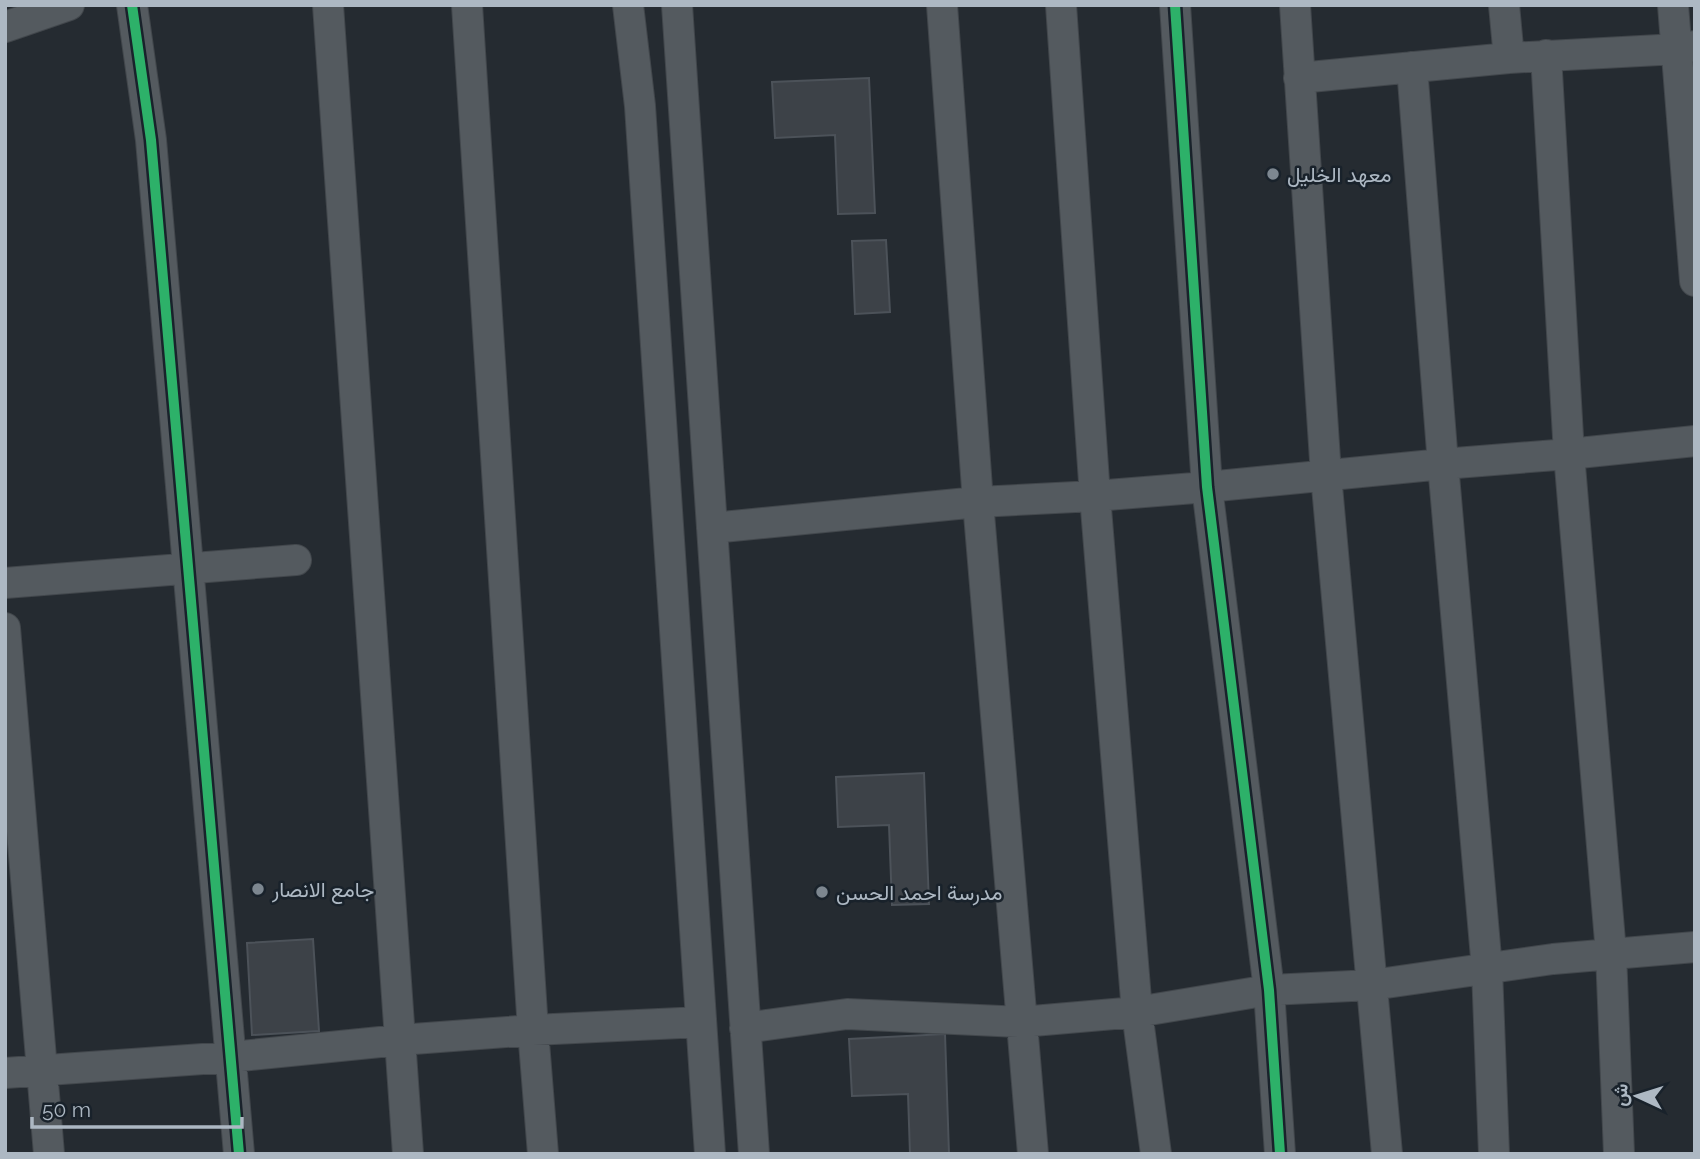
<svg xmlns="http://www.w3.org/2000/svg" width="1700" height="1159" font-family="Raleway,Vazirmatn,sans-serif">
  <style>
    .building { fill: #3d4248; stroke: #4c5259; stroke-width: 2 }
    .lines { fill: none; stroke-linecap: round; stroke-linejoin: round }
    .minor-casing { stroke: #42474c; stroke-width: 32 }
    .minor { stroke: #545a5f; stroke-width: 30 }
    .cycleway-casing { stroke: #19222b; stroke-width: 15 }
    .cycleway { stroke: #2db169; stroke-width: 10 }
    .poi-dot { fill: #7d8790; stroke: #19222b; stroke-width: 2.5 }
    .labels { text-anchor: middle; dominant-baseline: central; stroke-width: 5; stroke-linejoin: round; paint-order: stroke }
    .poi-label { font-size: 21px; fill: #adb8c3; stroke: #19222b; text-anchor: start }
  </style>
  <rect width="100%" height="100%" fill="#252b31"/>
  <path class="building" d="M869,78L875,213L838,214L835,135L775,138L772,82Z
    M886,240L890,312L855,314L852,241Z
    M924,773L929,904L892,905L889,825L838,827L836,777Z
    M313,939L319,1031L252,1035L247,943Z
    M945,1034L949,1154H910L908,1094L852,1096L849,1039Z"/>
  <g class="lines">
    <g class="minor-casing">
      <path id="minor" d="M132,5L151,140L239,1154
        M328,5L408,1154
        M467,5L533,1030L543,1154
        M628,5L640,106L710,1154
        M677,5L754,1154
        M942,5L978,502L1033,1154
        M1061,5L1095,496L1137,1012L1156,1154
        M1175,5L1207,487L1269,990L1280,1154
        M1295,5L1326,475L1387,1154
        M1504,5L1509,58
        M1673,5L1695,281
        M5,27L69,5
        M1546,55L1569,454L1611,953L1619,1154
        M1412,67L1443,464L1487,969L1494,1154
        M1299,78L1509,58L1678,49L1695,46
        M712,528L978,502L1095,496L1207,487L1443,464L1569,454L1695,441
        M5,583L296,560
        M5,628L49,1154
        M745,1028L847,1014L1021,1022L1137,1012L1269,990L1372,985L1553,959L1695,947
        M5,1073L231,1057L400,1040L533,1030L701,1022"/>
    </g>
    <use href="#minor" class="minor"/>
    <g class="cycleway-casing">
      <path id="cycleway" d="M132,5L151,140L239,1154
        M1175,5L1207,487L1269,990L1280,1154"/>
    </g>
    <use href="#cycleway" class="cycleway"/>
  </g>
  <g class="poi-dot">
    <circle cx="1273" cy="174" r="7"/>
    <circle cx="258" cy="889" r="7"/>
    <circle cx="822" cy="892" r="7"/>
  </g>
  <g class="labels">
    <g class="poi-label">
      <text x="1287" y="174">معهد الخليل</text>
      <text x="272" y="889">جامع الانصار</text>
      <text x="836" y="892">مدرسة احمد الحسن</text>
    </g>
  </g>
  <rect width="1700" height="1159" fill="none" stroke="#adb8c3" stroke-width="14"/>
  <g transform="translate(1637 1096) rotate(274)" stroke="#19222b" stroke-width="5" paint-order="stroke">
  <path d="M0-5L12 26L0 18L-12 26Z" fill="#adb8c3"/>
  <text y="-10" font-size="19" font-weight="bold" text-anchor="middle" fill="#adb8c3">ش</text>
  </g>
  <path d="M32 1117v10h210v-10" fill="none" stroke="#adb8c3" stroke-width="3.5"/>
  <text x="42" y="1117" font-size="21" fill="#adb8c3" stroke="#19222b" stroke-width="5" paint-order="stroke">50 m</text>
</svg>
